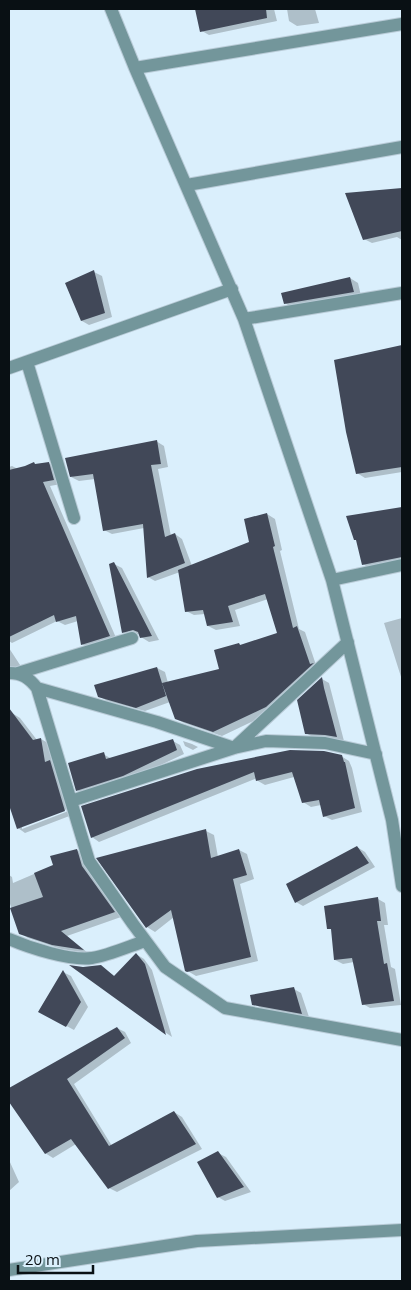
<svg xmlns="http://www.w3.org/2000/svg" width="411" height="1290" font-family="'Open Sans',sans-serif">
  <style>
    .shadow { fill: #0003 }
    .building { fill: #414858 }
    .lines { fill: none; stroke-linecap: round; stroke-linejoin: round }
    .street-casing { stroke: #b9cbd7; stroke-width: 14 }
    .street { stroke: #73969b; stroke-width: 12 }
  </style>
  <rect width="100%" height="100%" fill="#daeffc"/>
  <path class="shadow" d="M196,9H274L277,21L209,35L202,31Z
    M287,9H315L319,23L297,26L289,21Z
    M402,189V240L397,237L372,243L364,239L347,194Z
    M94,272L102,276L112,317L89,325L82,321Z
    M350,278L358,283L361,296L293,308L285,303Z
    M402,346V472L365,478L357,473L336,361Z
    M156,441L164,446L168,467L158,469L171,536L175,534L182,539L192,566L251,543L267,514L275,519L282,550L280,551L299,629L305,632L316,665L274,711L222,736L184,723L176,719L170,702L145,711L107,701L99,696L95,686L157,668L165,672L168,683L221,670L239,644L242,646L279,634L268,599L235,610L240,626L216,630L208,626L205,614L194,615L186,611L180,572L155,581L148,577L144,528L112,534L104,530L95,479L79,481L71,477Z
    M48,463L56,467L61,484L50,486L117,640L90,649L82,644L78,621L65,625L57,621L12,643L9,641V467L12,466L18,469Z
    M402,508V562L371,569L363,564L357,540L348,517Z
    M114,564L122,568L159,640L149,642L141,637L140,634L131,636L123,632Z
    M402,618V680L384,623Z
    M9,648L22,668L9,674Z
    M322,679L329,683L344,741L314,738L306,733Z
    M12,713L20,718L37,740L41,739L48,743L52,762L58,766L70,808L22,826V829L71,810L72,815L25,833L18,828L9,801V714Z
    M173,741L180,745L184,754L131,779L85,794L77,790L103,754L112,759Z
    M183,741L192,744L198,747L193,750L185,746Z
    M341,756L349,761L352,768L362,812L332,820L324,816L321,805L311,807L303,802L294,777L265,785L258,781L257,778L99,842L92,837L197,770Z
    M206,831L214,835L218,857L239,850L247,854L254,879L240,884L258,961L196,976L186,970L174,917L155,932L147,927L99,858Z
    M357,847L365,852L375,867L303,906L296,902Z
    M77,850L84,855L121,917L67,936L88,953L61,949L28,938L20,933L9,901V875L12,877L13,883L55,865Z
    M378,899L385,903L388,925H384L391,967L395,969L401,1005L370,1008L363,1004L354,962L343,964L335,960L332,930L329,928Z
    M136,954L144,959L152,970L172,1037L73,967L83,968L100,966L116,977Z
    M63,972L71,976L88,1007L74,1030L39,1011Z
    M294,989L301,993L309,1017L261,1008L254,1004Z
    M117,1028L125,1032L131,1043L74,1084L112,1146L174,1112L182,1117L202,1149L117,1192L109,1188L76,1144L53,1158L45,1153L9,1100V1090Z
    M218,1153L226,1157L251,1192L225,1201L218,1197Z
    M9,1160L19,1182L9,1191Z"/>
  <path class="building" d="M195,9H266L267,18L200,32Z
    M402,188V231L363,240L345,193Z
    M94,270L105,313L81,321L65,283Z
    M350,277L354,292L284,304L281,293Z
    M402,345V467L356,474L346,432L334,360Z
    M157,440L161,464L151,465L165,537L175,533L185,563L147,578L143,524L103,531L93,474L70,477L65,458Z
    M34,462L35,464L49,462L54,480L43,482L110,636L81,645L76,616L56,622L54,615L9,637V470L25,466Z
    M402,507V557L362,565L356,540H354L346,516Z
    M267,513L275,546L273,547L293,628L297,626L310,664L314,663L266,707L213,732L175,719L162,683L219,669L214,650L239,643L240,645L277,633L265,594L228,606L233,622L207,626L203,610L185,612L178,570L249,542L244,519Z
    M114,562L152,636L140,638L138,632L133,630L122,633L109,564Z
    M157,667L166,696L136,708L98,697L94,685Z
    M322,677L324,688L337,737L325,735L305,734L297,700Z
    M9,708L33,740L41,738L45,762L50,760L65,811L17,829L9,805Z
    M173,739L177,750L123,776L76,791L68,763L104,752L106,759Z
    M290,750L324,751L342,755L344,762H345L355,808L323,817L319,800L302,803L292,772L256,781L254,772L91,838L81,806L197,769Z
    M206,829L211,858L239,849L247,875L233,879L251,957L187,972L185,971L171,910L146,928L96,858Z
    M357,846L369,863L295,903L286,884Z
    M77,849L82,866L115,912L61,931L84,950L52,945L19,934L10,908L43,897L34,873L53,865L50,856Z
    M378,897L381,921H377L384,964L387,963L394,1001L362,1005L352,958L334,960L331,929H327L324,906Z
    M136,953L145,964L166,1035L69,965L83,967L101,965L114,976Z
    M63,970L81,1002L66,1027L38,1012Z
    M294,987L302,1014L252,1005L250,995Z
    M117,1027L125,1038L67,1079L109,1146L174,1111L196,1144L108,1189L71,1139L45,1154L9,1102V1088Z
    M218,1151L244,1187L217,1198L197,1162Z"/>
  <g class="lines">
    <g class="street-casing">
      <path id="street" d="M111,9L135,68L244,319L332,580L392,820L402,886
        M135,68L402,24
        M187,185L402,147
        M244,319L402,293
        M27,362L74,518
        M9,368L232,289
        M332,580L402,565
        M9,673C22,673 29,678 37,688L89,861L133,924L165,967L225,1008L402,1040
        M18,673L132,638
        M37,688L157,722L234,748L348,642
        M71,801L234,748L266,741L325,743L376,754
        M9,939C30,948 70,961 92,958C107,956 130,946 145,941
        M9,1270L197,1241L402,1230"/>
    </g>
    <use href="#street" class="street"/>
  </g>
  <rect width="411" height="1290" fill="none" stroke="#091014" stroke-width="20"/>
  <path d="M18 1265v8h75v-8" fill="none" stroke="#091014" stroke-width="2.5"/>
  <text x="25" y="1265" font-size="15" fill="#091014" stroke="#daeffc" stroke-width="4" paint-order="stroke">20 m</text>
</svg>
